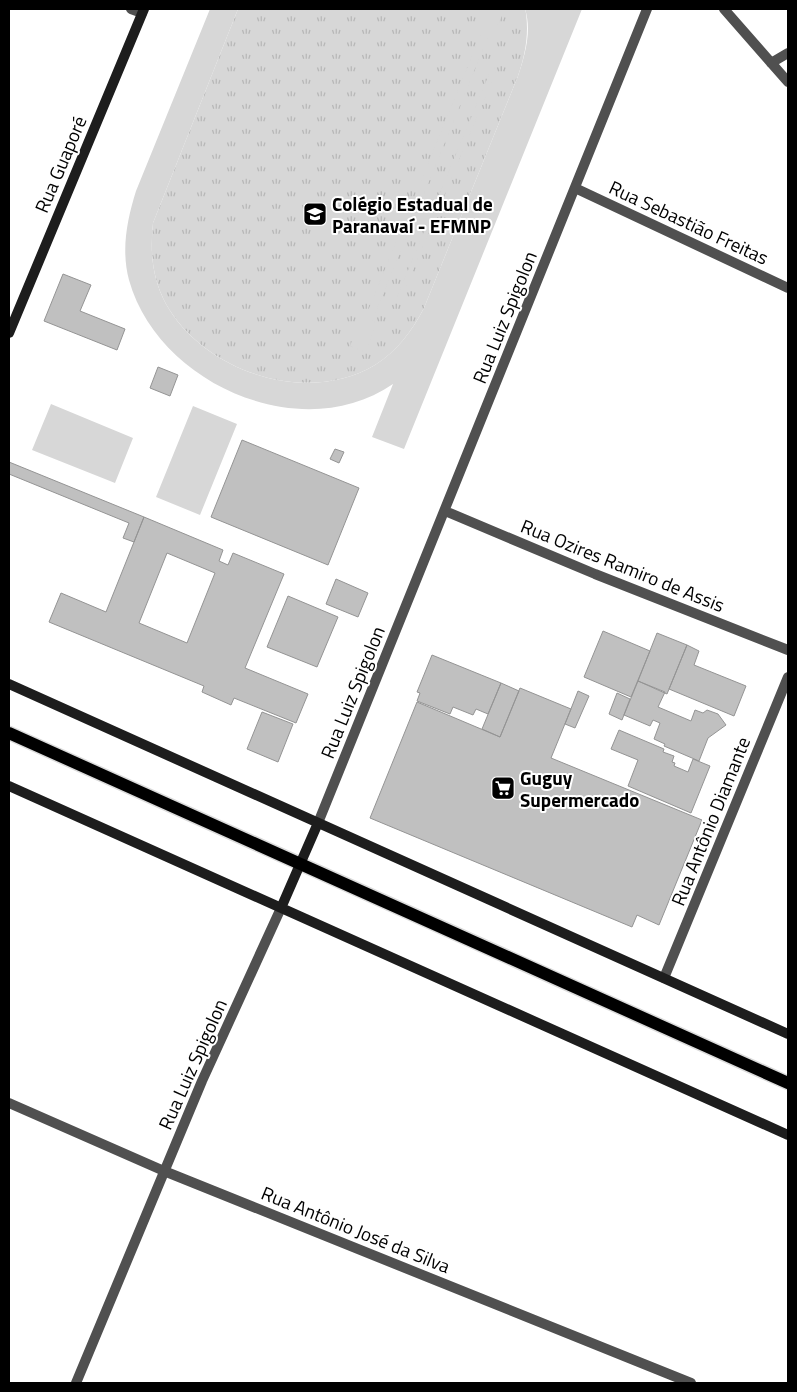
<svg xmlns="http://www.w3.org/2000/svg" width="797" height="1392" font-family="'Titillium Web',sans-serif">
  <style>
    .grass { fill: url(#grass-tufts) }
    .pitch { fill: #d7d7d7 }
    .building { fill: #c0c0c0; stroke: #949494; fill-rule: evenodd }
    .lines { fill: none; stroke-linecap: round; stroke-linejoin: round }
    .primary-casing { stroke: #dbdbdb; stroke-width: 15 }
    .street { stroke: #505050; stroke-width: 10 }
    .secondary { stroke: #1d1d1d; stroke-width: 10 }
    .primary { stroke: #000; stroke-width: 12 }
    .labels { text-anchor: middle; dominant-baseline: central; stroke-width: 4; stroke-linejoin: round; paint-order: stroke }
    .street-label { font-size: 19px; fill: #000; stroke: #fff }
    .poi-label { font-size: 19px; font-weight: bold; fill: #000; stroke: #fff; text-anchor: start }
  </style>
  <defs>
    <pattern id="grass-tufts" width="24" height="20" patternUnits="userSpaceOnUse" patternTransform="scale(1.25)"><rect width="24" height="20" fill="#d7d7d7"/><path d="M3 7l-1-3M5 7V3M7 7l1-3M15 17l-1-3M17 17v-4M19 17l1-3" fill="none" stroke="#b7b7b7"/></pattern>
  </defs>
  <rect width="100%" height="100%" fill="#fff"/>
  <path class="grass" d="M238,9H525L526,13C529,36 525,55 518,76L424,308C412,331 397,351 375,365C307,406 204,372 166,304C152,278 150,252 153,223Z"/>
  <path class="pitch" d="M210,9H238L153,223C150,252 152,278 166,304C204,372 307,406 375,365C397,351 412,331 424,308L518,76C525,55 532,31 525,9H582L404,449L372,437L393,384C302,447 158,384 129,280C121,250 127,220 136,191Z
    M487,9H505L492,38L488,37L372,321L377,323L365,352L350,346L361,317L365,318L481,34L478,32Z
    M492,67L497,69L401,299L397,297Z
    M51,404L133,438L115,483L32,450Z
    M193,406L237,424L200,515L156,497Z"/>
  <path class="building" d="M63,274L91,285L80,311L125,329L117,350L44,321Z
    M158,367L178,375L170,396L150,388Z
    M242,440L359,488L328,565L211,517Z
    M335,449L344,452L339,463L330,459Z
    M9,462L144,517L134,542L123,538L129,523L9,474Z
    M144,517L223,550L219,561L228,565L233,553L284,574L245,668L308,694L296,723L234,698L231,705L202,692L204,686L49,622L61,593L106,612ZM167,553L215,573L187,643L139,623Z
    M336,579L368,593L358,617L326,604Z
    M288,596L338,617L317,667L267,647Z
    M603,631L650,651L631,697L584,677Z
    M657,633L687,645L667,694L638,681Z
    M687,645L699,651L694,665L746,686L734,716L669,689Z
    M432,655L501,683L488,714L476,709L473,715L453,707L450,714L417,701L420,693L417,692Z
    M638,681L665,692L658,707L691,721L695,710L703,713L707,710L718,714L726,725L708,738L699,761L664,746L665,744L654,739L660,723L653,720L650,726L624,715Z
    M501,683L519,691L500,737L482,729Z
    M520,688L571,709L551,758L702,820L659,925L637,915L632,927L370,818L417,702L500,737Z
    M578,691L589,696L575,728L565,724Z
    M617,693L630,699L622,720L609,714Z
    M262,712L293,724L278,762L247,749Z
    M619,730L664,749L663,752L674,756L672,762L675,763L674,766L688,772L693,759L710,766L691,813L628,786L638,760L611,749Z"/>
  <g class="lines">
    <g class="primary-casing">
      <path id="primary" d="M9,733L788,1083"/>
    </g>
    <path class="street" d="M131,9L142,13
      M724,9L788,82
      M771,63L788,53
      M575,188L788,288
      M445,511L595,574L788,650
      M318,823L647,9
      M664,978L788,677
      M9,1103L164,1171L691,1383
      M76,1383L202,1081L281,908"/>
    <path class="secondary" d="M9,333L144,9
      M9,684L788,1034
      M9,786L788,1135
      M281,908L318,823"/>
    <use href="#primary" class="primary"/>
  </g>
  <defs>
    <g id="school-square" transform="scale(1.25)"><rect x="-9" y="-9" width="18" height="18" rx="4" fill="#000" stroke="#fff"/><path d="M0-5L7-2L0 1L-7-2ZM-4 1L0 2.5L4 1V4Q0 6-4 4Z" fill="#fff"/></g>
    <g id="supermarket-square" transform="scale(1.25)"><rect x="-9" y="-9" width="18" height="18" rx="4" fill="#000" stroke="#fff"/><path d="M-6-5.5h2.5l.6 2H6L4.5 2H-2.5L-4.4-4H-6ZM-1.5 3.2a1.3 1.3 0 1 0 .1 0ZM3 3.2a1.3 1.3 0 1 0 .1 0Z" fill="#fff"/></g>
  </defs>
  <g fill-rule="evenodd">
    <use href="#school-square" x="315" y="214"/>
    <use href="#supermarket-square" x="503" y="788"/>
  </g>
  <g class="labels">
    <g class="street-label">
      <text transform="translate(60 164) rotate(-67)">Rua Guaporé</text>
      <text transform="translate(689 222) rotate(25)">Rua Sebastião Freitas</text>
      <text transform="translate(504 317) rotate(-68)">Rua Luiz Spigolon</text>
      <text transform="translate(623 565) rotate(22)">Rua Ozires Ramiro de Assis</text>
      <text transform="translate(352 692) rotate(-68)">Rua Luiz Spigolon</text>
      <text transform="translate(710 821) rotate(-68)">Rua Antônio Diamante</text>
      <text transform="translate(192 1064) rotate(-66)">Rua Luiz Spigolon</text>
      <text transform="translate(356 1229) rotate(22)">Rua Antônio José da Silva</text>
    </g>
    <g class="poi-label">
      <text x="332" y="203">Colégio Estadual de<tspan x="332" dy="22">Paranavaí - EFMNP</tspan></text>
      <text x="520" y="777">Guguy<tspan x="520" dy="22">Supermercado</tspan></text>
    </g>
  </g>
  <rect width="797" height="1392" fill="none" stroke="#000000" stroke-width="20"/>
</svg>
